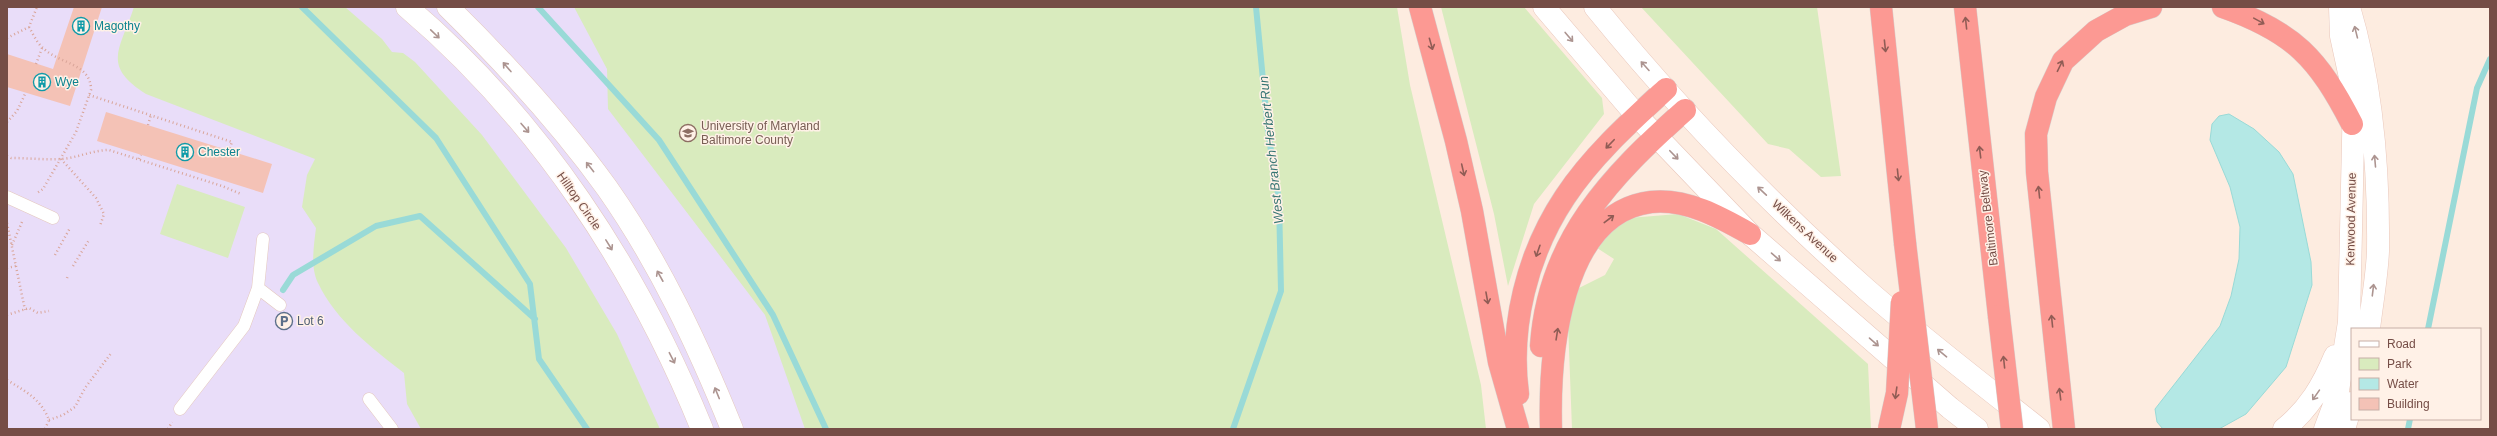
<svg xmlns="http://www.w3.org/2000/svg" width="2497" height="436" font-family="Arial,sans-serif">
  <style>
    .education { fill: #e9ddf9 }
    .green { fill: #d9ebbe }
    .water { fill: #b4e8e5; stroke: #99dad7 }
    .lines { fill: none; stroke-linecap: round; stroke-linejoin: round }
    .stream { stroke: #99dad7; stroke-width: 6 }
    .building { fill: #f4c2b6 }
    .service-casing { stroke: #e4c8be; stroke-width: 13 }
    .tertiary-casing { stroke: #e4c8be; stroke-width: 23 }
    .secondary-casing { stroke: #e9c7bb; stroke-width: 23 }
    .motorway-casing { stroke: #d8cdcb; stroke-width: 23 }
    .path { stroke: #d9a599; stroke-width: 2.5; stroke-dasharray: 1 3; stroke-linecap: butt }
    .service { stroke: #fff; stroke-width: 12 }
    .tertiary { stroke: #fff; stroke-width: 22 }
    .secondary { stroke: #fff; stroke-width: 22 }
    .motorway { stroke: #fc9993; stroke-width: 22 }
    .motorway-bridge-casing { stroke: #d8cdcb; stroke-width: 23; stroke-linecap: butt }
    .motorway-bridge { stroke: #fc9993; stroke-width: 22 }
    .oneway { stroke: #905c55 }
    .oneway2 { stroke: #ac9490 }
    .labels { text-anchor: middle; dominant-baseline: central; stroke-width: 3; stroke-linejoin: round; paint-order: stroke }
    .culture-label { font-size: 12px; fill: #0d838f; stroke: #fff1e7; text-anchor: start }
    .education-label { font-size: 12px; fill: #785e54; stroke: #fff1e7; text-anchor: start }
    .street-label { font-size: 12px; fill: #754d46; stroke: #fff1e7 }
    .service-label { font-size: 12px; fill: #4e5e75; stroke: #fff1e7; text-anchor: start }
    .water-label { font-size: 13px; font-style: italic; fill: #367573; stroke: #fff1e7 }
  </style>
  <rect width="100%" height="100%" fill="#fdece0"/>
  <path class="education" d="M7,7H1339L1460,429H7Z"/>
  <path class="green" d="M134,7H345L382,39L392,52L403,53L415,62L482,135L566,248L617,334L660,429H421L407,404L404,373C372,348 336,321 318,283C310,267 314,245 316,228L302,207L307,175L315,159L146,94C101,65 120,50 134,7Z
    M574,7H1397L1410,85L1481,385L1486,429H805L765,315L608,109L607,69Z
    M1441,7H1524L1602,98L1604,114L1534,204L1508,286L1494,214Z
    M1641,7H1817L1841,176L1821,177L1789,149L1768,144Z
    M177,184L245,207L228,258L160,234Z
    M1678,214L1716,229L1868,364L1871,429H1572L1568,323L1577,289L1605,275L1614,259L1594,246L1629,218Z"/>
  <path class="water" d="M2229,114L2254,129L2279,152L2293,174L2311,262L2312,285L2286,367L2246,414L2219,429H2163L2157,422L2155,409L2220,326L2231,296L2239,259L2240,227L2230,187L2210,140L2212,124L2219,116Z"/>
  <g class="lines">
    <path class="stream" d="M302,7L436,138L530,284L539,359L587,429
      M538,7L659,140L773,315L826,429
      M283,290L293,275L376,226L420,216L535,319
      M2428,329L2477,88L2490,59
      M1233,429L1281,291L1279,200L1268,132L1256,7
      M2408,429L2410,419"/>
  </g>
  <path class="building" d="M74,7H102L70,106L7,87V54L53,69Z
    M106,112L272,164L263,193L97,141Z"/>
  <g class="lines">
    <g class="service-casing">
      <path id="service" d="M7,197L53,218
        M258,288L280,305
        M369,399L392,429
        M180,409L244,326L258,288L263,239"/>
    </g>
    <g class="tertiary-casing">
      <path id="tertiary" d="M407,7C540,120 637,269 702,429
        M448,7C505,63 560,123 607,188C659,262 698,345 732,429"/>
    </g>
    <g class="secondary-casing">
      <path id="secondary" d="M1544,7L1637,116L1750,234L1950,408L1977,429
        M1595,7C1677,108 1769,203 1866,289C1922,338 1981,383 2039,429
        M2349,7C2372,84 2379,170 2378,251C2377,276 2372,303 2369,329
        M2284,429C2309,409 2323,385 2335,356
        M2325,429L2337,397L2349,322L2354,96L2341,36L2340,7
        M2344,429L2352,403"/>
    </g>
    <g class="motorway-casing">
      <path id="motorway" d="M1420,7L1456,141L1472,211L1499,362L1518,429
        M1881,7L1905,243
        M1965,7L1999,316
        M2223,7C2294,32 2318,58 2352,124
        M1541,346C1548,240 1611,176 1685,110
        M1518,394C1509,327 1527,254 1565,197C1592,156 1630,122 1666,89
        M1551,429C1549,358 1559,213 1651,202C1686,198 1720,217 1750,234
        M2064,429L2037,172L2036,134L2046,97L2063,61L2096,31L2125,15L2151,7"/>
    </g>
    <path class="path" d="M29,27C33,34 37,43 43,48C59,64 91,63 91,90L76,132L43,189L37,193
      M7,38L29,27L37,7
      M36,64L42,48
      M89,95L232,142L229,150
      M7,122L17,111L26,92
      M148,125L151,115
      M7,156L11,158C28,158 45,160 61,159C77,158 93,150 109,150L222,186L241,194
      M61,159L96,198L104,214L100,226
      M139,159L141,155
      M7,223L25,310
      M12,245L22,222
      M55,255L70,228
      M73,266L89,240
      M7,268L16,266
      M67,278L68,275
      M7,315L29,308L38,313L49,311
      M7,380C25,391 41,399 49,420L45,429
      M49,420L63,415L75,407L85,388L112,352
      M168,429L172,422"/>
    <use href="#service" class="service"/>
    <use href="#tertiary" class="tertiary"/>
    <use href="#secondary" class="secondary"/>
    <use href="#motorway" class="motorway"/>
    <g class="motorway-bridge-casing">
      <path id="motorway-bridge" d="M1905,243L1927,429
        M1999,316L2012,429
        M1889,429L1897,393L1902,302"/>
    </g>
    <use href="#motorway-bridge" class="motorway-bridge"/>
  </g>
  <defs><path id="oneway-shaft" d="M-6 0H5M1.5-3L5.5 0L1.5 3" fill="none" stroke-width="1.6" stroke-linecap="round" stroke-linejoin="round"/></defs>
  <g class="oneway">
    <use href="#oneway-shaft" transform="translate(2259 21) rotate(29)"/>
    <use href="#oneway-shaft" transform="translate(1966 23) rotate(-96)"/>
    <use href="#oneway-shaft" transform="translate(1431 44) rotate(74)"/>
    <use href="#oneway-shaft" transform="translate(1885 46) rotate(84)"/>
    <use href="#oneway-shaft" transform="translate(2060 66) rotate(-64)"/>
    <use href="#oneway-shaft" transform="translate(1610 144) rotate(134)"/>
    <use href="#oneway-shaft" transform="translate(1980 152) rotate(-97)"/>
    <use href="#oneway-shaft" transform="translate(1463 170) rotate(77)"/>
    <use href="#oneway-shaft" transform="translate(1898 175) rotate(84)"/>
    <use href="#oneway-shaft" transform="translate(2039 192) rotate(-96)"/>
    <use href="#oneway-shaft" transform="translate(1609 219) rotate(-37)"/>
    <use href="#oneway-shaft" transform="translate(1538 251) rotate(109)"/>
    <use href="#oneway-shaft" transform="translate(1487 298) rotate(80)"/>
    <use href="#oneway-shaft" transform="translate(2052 321) rotate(-96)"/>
    <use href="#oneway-shaft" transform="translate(1557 334) rotate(-81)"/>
    <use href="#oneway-shaft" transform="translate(2004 362) rotate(-96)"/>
    <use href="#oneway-shaft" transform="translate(1896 393) rotate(98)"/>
    <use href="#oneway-shaft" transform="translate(2060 394) rotate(-97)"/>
  </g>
  <g class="oneway2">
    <use href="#oneway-shaft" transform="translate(2356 32) rotate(-104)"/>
    <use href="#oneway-shaft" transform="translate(435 34) rotate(44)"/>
    <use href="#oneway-shaft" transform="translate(1569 37) rotate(50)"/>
    <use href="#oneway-shaft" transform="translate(1645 66) rotate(-132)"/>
    <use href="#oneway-shaft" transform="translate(507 67) rotate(-131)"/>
    <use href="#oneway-shaft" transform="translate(525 128) rotate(49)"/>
    <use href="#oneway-shaft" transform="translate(1674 155) rotate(46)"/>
    <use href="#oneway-shaft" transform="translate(2375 161) rotate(-95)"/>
    <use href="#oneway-shaft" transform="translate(590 167) rotate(-128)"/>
    <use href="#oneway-shaft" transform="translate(1762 191) rotate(-137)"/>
    <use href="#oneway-shaft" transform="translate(609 245) rotate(58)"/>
    <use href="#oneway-shaft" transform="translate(1776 257) rotate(41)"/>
    <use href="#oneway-shaft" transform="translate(660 276) rotate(-119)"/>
    <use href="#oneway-shaft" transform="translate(2373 290) rotate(-83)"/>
    <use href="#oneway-shaft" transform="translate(1874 342) rotate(41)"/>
    <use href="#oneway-shaft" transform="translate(1942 353) rotate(-140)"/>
    <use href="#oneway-shaft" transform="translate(672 358) rotate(63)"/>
    <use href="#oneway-shaft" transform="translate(717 393) rotate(-112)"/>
    <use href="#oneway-shaft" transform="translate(2316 395) rotate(125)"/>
  </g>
  <defs>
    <g id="building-ring" transform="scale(0.9)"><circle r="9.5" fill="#fff1e7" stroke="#0f9aa8" stroke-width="1.5"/><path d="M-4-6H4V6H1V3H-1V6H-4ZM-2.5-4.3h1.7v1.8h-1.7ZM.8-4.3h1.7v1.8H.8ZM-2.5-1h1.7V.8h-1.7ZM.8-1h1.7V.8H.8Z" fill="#0f9aa8"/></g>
    <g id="university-ring" transform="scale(0.9)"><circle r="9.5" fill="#fff1e7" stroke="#8d6e63" stroke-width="1.5"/><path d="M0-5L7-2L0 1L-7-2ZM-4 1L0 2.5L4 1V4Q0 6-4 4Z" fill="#8d6e63"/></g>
    <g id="parking-ring" transform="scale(0.9)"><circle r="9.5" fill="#fff1e7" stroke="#5c6f8a" stroke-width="1.5"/><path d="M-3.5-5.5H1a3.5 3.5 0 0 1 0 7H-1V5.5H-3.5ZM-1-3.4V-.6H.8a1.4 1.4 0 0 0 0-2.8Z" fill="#5c6f8a"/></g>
  </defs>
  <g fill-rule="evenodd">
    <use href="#building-ring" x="81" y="26"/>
    <use href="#building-ring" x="42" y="82"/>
    <use href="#university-ring" x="688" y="133"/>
    <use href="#building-ring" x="185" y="152"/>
    <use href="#parking-ring" x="284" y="321"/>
  </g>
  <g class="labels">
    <g class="culture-label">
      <text x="94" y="26">Magothy</text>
      <text x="55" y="82">Wye</text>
      <text x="198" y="152">Chester</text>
    </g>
    <g class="education-label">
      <text x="701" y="126">University of Maryland<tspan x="701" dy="14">Baltimore County</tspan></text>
    </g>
    <g class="street-label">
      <text transform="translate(579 201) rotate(55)">Hilltop Circle</text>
      <text transform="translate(1988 218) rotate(-97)">Baltimore Beltway</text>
      <text transform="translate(2351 219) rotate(-89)">Kenwood Avenue</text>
      <text transform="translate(1805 231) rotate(43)">Wilkens Avenue</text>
    </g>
    <g class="service-label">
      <text x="297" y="321">Lot 6</text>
    </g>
    <g class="water-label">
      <text transform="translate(1271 150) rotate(-96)">West Branch Herbert Run</text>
    </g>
  </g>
  <rect width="2497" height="436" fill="none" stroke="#754d46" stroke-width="16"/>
  <rect x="2351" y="328" width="130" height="92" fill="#fff1e7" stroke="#c8afa7"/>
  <rect x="2359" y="341" width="20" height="6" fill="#ffffff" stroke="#c8afa7"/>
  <text x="2387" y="348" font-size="12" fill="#754d46">Road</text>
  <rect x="2359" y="358" width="20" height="12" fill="#d9ebbe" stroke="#c8afa7"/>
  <text x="2387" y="368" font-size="12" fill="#754d46">Park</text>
  <rect x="2359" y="378" width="20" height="12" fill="#b4e8e5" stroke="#c8afa7"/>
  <text x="2387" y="388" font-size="12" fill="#754d46">Water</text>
  <rect x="2359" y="398" width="20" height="12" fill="#f4c2b6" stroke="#c8afa7"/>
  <text x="2387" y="408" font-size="12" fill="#754d46">Building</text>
</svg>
